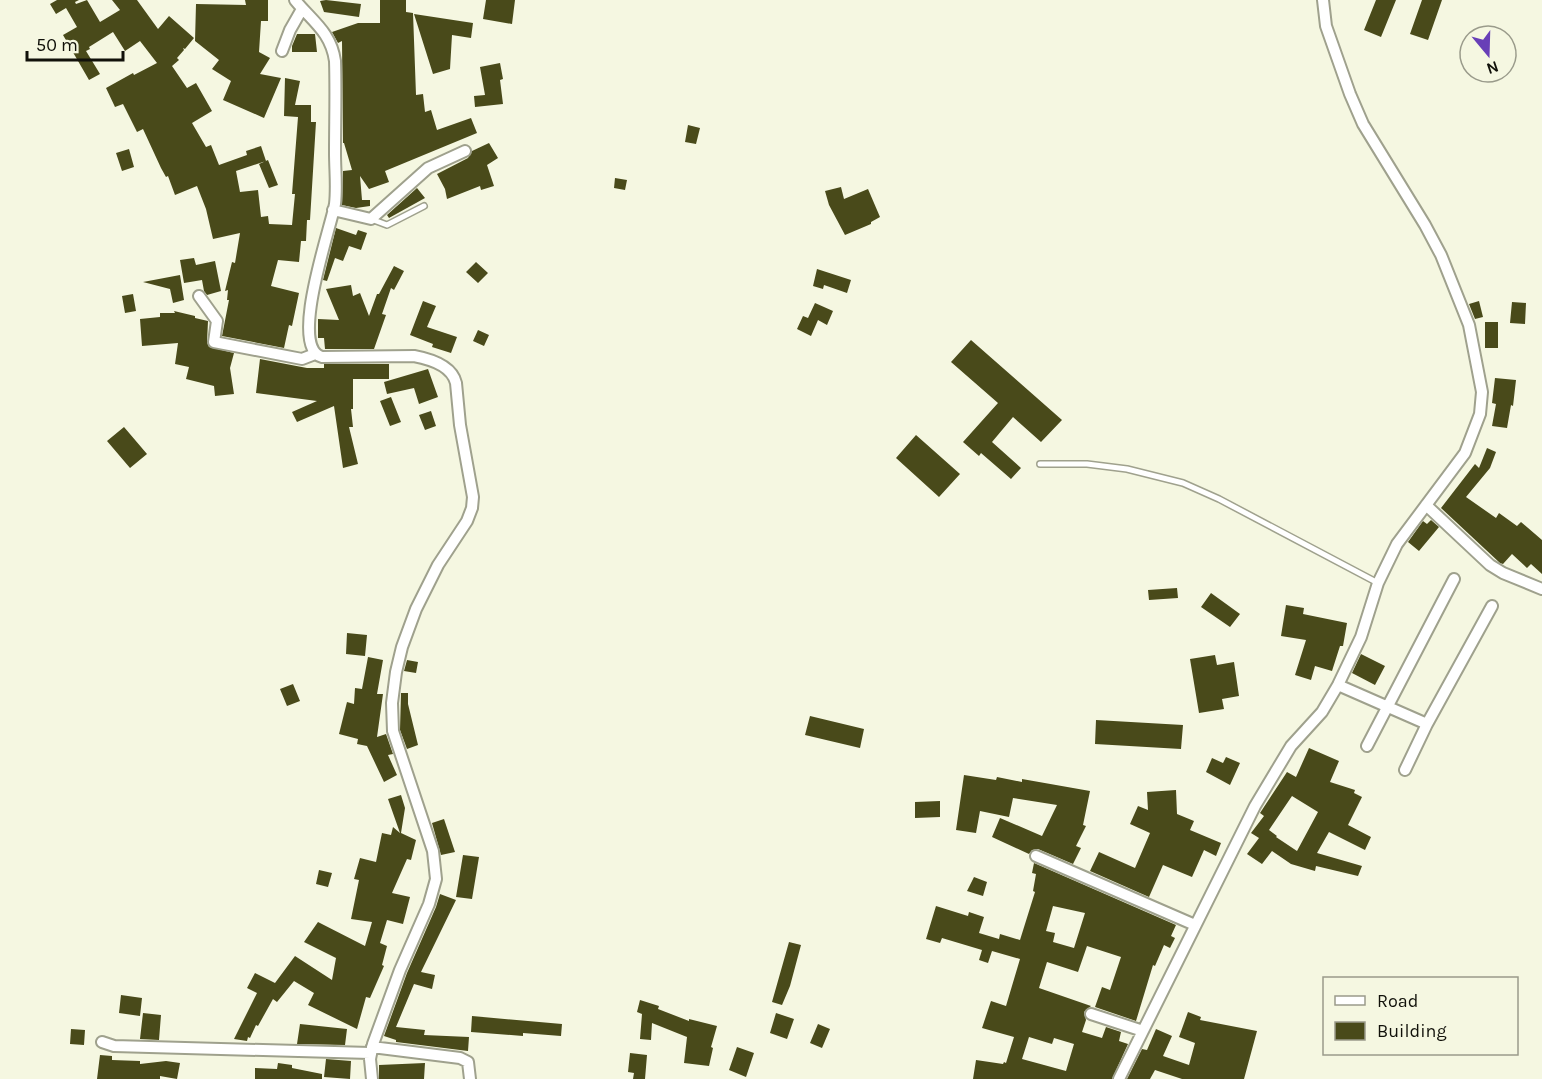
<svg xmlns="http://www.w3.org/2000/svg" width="1542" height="1079" font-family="Karla,sans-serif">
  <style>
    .building { fill: #494a1a; fill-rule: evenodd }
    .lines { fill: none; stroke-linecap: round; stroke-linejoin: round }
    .lane-casing { stroke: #9fa18d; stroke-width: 8 }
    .street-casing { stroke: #9fa18d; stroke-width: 14 }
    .lane { stroke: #fff; stroke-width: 5 }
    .street { stroke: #fff; stroke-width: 10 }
  </style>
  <rect width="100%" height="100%" fill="#f5f7e1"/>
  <path class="building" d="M57,0H79L75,2L76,4L87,0L100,22L120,10L112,0H137L158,29L169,16L194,38L185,49L183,48L184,50L177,58L179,60L172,66L187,88L196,83L212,111L192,123L206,147L211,145L219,165L247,155L246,151L261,146L266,161L236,171L240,192L258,190L261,217L268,216L269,224L292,225L295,194H292L298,117L284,116L285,78L300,81L295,105H311V122H316L310,220H307L306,241H301L299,262L278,260L271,286L299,293L292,326L289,325L284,348L222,336L229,300H227L228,290L225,291L232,262L235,263L240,233L213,239L206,209L197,186L175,195L168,176L166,177L161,168L143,129L137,132L123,104L115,107L106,88L133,73L134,75L157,63L140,41L125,51L113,32L89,47L90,49L86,51L100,74L89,80L63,35L77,27L66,8L56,14L50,4Z
    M245,0H268V21H261L259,52L270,58L260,74L281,78L264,118L223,100L231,81L212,69L219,60L195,41L196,4L246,5Z
    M326,0L361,4L359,17L324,12L320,1Z
    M380,0H406V12L413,13L416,95L423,94L425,112L431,110L437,130L471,118L477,133L385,171L389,182L369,189L360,176L362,200H370V206L356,208L342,205L343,171L352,170L344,143H343L342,41L338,43L332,32L358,23H380Z
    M486,0H515L512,24L483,19Z
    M1376,0H1396L1381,37L1364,30Z
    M1422,0H1442L1428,40L1410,34Z
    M414,14L473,23L471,38L452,35L450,69L433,74Z
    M297,34H315L317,52H292V46Z
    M500,63L503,79L500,80L503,104L475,107L474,96L485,95L480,67Z
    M688,125L700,128L696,144L685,142Z
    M489,143L498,158L487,165L494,186L481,190L480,186L447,199L445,189L437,174L468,158L472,151Z
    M129,149L134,167L122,171L116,153Z
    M268,160L278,185L269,188L259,164Z
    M615,178L627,180L625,190L614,188Z
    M841,187L844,199L868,189L880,217L871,222V224L845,235L829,205L825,191Z
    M417,188L425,198L389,218L387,215Z
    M336,228L356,235L358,230L367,233L361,250L349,246L343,261L335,258L327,281L323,280Z
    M194,258L196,265L215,261L221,291L207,295L204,291L202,280L184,283L180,260Z
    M476,262L488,273L478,283L466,272Z
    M394,266L404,271L394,290L391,288L382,314L386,315L374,349H325L324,338H318V319L339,320L326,289L351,285L353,296L360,293L369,316L377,294H379Z
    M817,269L851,280L847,293L824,285L823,289L813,286Z
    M180,275L184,300L173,303L170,289L143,282Z
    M133,294L136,311L125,313L122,296Z
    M423,301L436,306L427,327L457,337L451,353L432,347L433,344L410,335Z
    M1479,301L1483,317L1475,319L1469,304Z
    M1512,302L1526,303L1525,324L1510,323Z
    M815,303L833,311L827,325L818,320L811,336L797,329L803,316L808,318Z
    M174,311L195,316V318L208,321L207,342L209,347L234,353L230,368L234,394L215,396L214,386L186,379L189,367L175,364L178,343L142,346L140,319L160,317V313H175Z
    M1485,322H1498V348H1485Z
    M478,330L489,335L484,346L473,341Z
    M971,340L1062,420L1041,442L1013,417L992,442L1021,468L1011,479L981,453L979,456L963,442L998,403L951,362Z
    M260,359L307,368H324V364H389V379H353V409H351L353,427H349L358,464L343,468L334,406L297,422L292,412L317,401L256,393Z
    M428,369L438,397L419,404L414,388L387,394L384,382Z
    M1495,378L1516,380L1513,406L1511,405L1507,428L1492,426L1496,404L1492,403Z
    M391,397L401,422L390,426L380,401Z
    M431,411L436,426L425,430L419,415Z
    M124,427L147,454L130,468L107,441Z
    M916,435L960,474L939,497L896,458Z
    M1487,448L1496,452L1490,468L1466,497L1496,518L1499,513L1517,526L1521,522L1542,540V574L1531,564L1527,568L1512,554L1503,564L1500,563L1441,508L1475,464L1479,468Z
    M1431,520L1439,527L1419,551L1408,542L1423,521L1427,524Z
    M1177,588L1178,598L1149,600L1148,590Z
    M1211,593L1240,614L1230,627L1201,607Z
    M1286,605L1304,608L1303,614L1347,623L1343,646H1340L1332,671L1315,666L1311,680L1295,675L1306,640L1281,636Z
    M347,633L367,635L365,656L346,654Z
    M1361,654L1385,666L1375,685L1352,673Z
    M1215,655L1217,665L1234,662L1239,696L1222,699L1224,709L1199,713L1190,659Z
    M368,657L383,660L377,694H383L377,737L386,734L393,754L388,755L397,775L384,782L367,746L357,744L358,739L339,734L347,702L354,704L355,688L362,689Z
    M407,660L418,662L416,673L404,671Z
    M293,684L300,701L287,706L280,689Z
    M401,693H408V704L418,745L407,749L400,730Z
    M810,716L864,729L860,748L805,735Z
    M1096,720L1183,725L1181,749L1095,744Z
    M1309,748L1339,761L1330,782L1355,790L1354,793L1362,797L1348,825L1371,837L1365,850L1329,832L1317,853L1362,866L1358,876L1316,866L1315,871L1291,864L1272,851L1262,864L1247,854L1259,838L1251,833L1264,816L1260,813L1262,810L1287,772L1296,777ZM1292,796L1318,812L1297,851L1276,837L1277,836L1269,830Z
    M1226,757L1240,763L1230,785L1206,772L1212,758L1223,763Z
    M964,775L996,780L997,777L1022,782V779L1090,791L1083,825L1086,826L1076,846L1081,848L1073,864L1038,849L1032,850L1029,854L992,837L1000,818L1042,836L1057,805L1013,798L1009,817L980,811L976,833L956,830Z
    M1176,790L1177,814L1194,821L1190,830L1221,843L1216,856L1204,850L1192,877L1163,865L1149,897L1090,871L1099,852L1135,868L1150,833L1130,824L1138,806L1148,810L1147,792Z
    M401,795L405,808L401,833L416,840L411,860L407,859L392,893L410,897L403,924L387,920L380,943L387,946L382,965L384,966L370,998L366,997L357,1029L308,1005L314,993L294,981L277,1002L273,999L258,1026L256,1025L250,1038L248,1037L247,1041L234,1039L257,993L247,988L255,973L275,983L295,956L332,980L336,958L304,942L318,922L365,946L372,922L351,919L359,880L354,879L360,858L376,862L382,833L391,835L393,827L400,833L388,799Z
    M940,801V817L915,818V802Z
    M444,819L455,852L441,855L432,823Z
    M463,855L479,857L472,899L456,897Z
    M1034,863L1176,925L1171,936L1175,938L1170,948L1164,945L1155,966L1153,965L1136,1021L1095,1007L1102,987L1110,990L1121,957L1087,946L1078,972L1047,962L1039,988L1091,1006L1084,1012L1086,1020L1082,1032L1102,1038L1106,1027L1121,1032L1119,1041L1128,1044L1112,1079H973L976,1060L1003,1064L1004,1062L1006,1063L1014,1037L982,1028L991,1001L1006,1006L1020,959L992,951L988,963L979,960L982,950L942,938L940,943L926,939L936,906L968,916L969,912L984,917L979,933L999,939L1000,934L1020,940L1035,892L1033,891L1036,874L1032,873ZM1053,906L1085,913L1074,948L1053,942L1055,933L1046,931ZM1029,1037L1052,1044L1054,1038L1074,1044L1066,1071L1022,1059Z
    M319,870L332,873L328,887L316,884Z
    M974,877L987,882L983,896L967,891Z
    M440,894L456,900L421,972L435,975L432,989L414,984L396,1027L425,1030L424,1035L469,1037L468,1051L396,1042V1040L384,1036L407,973L436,907Z
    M789,942L801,945L790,986L782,1005L772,1002Z
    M121,995L142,998L140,1016L119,1013Z
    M640,1000L659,1006L658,1009L689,1021V1019L717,1026L711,1047L713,1048L709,1066L684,1063L687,1037L652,1023L651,1040L640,1039L642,1014L637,1012Z
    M1188,1012L1201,1017L1200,1020L1257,1031L1244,1079H1182L1155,1070L1150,1079H1127L1142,1049L1147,1050L1156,1029L1172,1036L1163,1056L1189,1065L1195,1043L1179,1037Z
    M143,1013L161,1015L159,1040L140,1039Z
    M776,1013L794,1019L787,1039L770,1033Z
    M472,1016L562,1024L561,1036L523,1033V1036L471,1032Z
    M300,1024L347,1029L345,1045L297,1044Z
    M818,1024L830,1029L822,1048L810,1043Z
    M71,1029L85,1030L84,1045L70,1044Z
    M737,1047L754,1053L746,1077L729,1070Z
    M630,1053L647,1055L645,1079H633L634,1073L628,1072Z
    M100,1055L112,1056V1060L140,1061V1064L166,1061L180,1063L177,1079L160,1076V1079H97Z
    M326,1059L351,1061L350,1079L324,1077Z
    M278,1063L292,1065V1068L322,1074V1079H255V1068L277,1069Z
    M425,1063L424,1079H379V1065Z"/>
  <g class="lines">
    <g class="lane-casing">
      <path id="lane" d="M371,219L387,225L424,206
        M1040,464H1087L1127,469L1183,483L1219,499L1378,583"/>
    </g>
    <g class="street-casing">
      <path id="street" d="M295,0C312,21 331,32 335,61C336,92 335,122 335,153C335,170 337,187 335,204C331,227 288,348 322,357L414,356C430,359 452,366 456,383L460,425L473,497L472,508L467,521L438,565L416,609L402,647L396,672L392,703L393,731L433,851L436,879L429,904L400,970L373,1044L370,1059L372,1079
        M282,51L290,30L302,9
        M333,210L371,219L428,168L465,151
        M199,296L217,321L214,342L302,359L315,354
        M1426,505L1490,565L1503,573L1542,589
        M1338,685L1427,724
        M1367,746L1454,579
        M1405,770L1427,724L1492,606
        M1036,856L1195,925
        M1091,1014L1143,1031
        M102,1042L114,1046L370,1053
        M372,1047L460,1058L468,1062L470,1079
        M1119,1079L1255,806L1291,746L1322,712L1338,685L1361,637L1378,583L1397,544L1465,453L1480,414L1482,392L1469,325L1441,255L1425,225L1363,124L1350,94L1326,26L1323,0"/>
    </g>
    <use href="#lane" class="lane"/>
    <use href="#street" class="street"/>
  </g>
  <rect x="1323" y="977" width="195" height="78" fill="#f5f7e1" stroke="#9a9b8b" stroke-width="1.5"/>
  <rect x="1335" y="996" width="30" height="9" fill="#ffffff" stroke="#9a9b8b" stroke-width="1.5"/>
  <text x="1377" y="1007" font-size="18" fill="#11110a">Road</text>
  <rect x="1335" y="1022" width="30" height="18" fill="#494a1a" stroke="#9a9b8b" stroke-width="1.5"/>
  <text x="1377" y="1037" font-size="18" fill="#11110a">Building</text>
  <g transform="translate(1488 54) rotate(161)"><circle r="28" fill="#f5f7e1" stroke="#9a9b8b" stroke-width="1.5"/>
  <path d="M0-4.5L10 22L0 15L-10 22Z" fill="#683fb7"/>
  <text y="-9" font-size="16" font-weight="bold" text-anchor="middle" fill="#11110a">N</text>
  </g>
  <path d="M27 51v9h96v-9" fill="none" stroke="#11110a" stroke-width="3"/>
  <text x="36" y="51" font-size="18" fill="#11110a" stroke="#f5f7e1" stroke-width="4.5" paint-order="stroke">50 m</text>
</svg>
